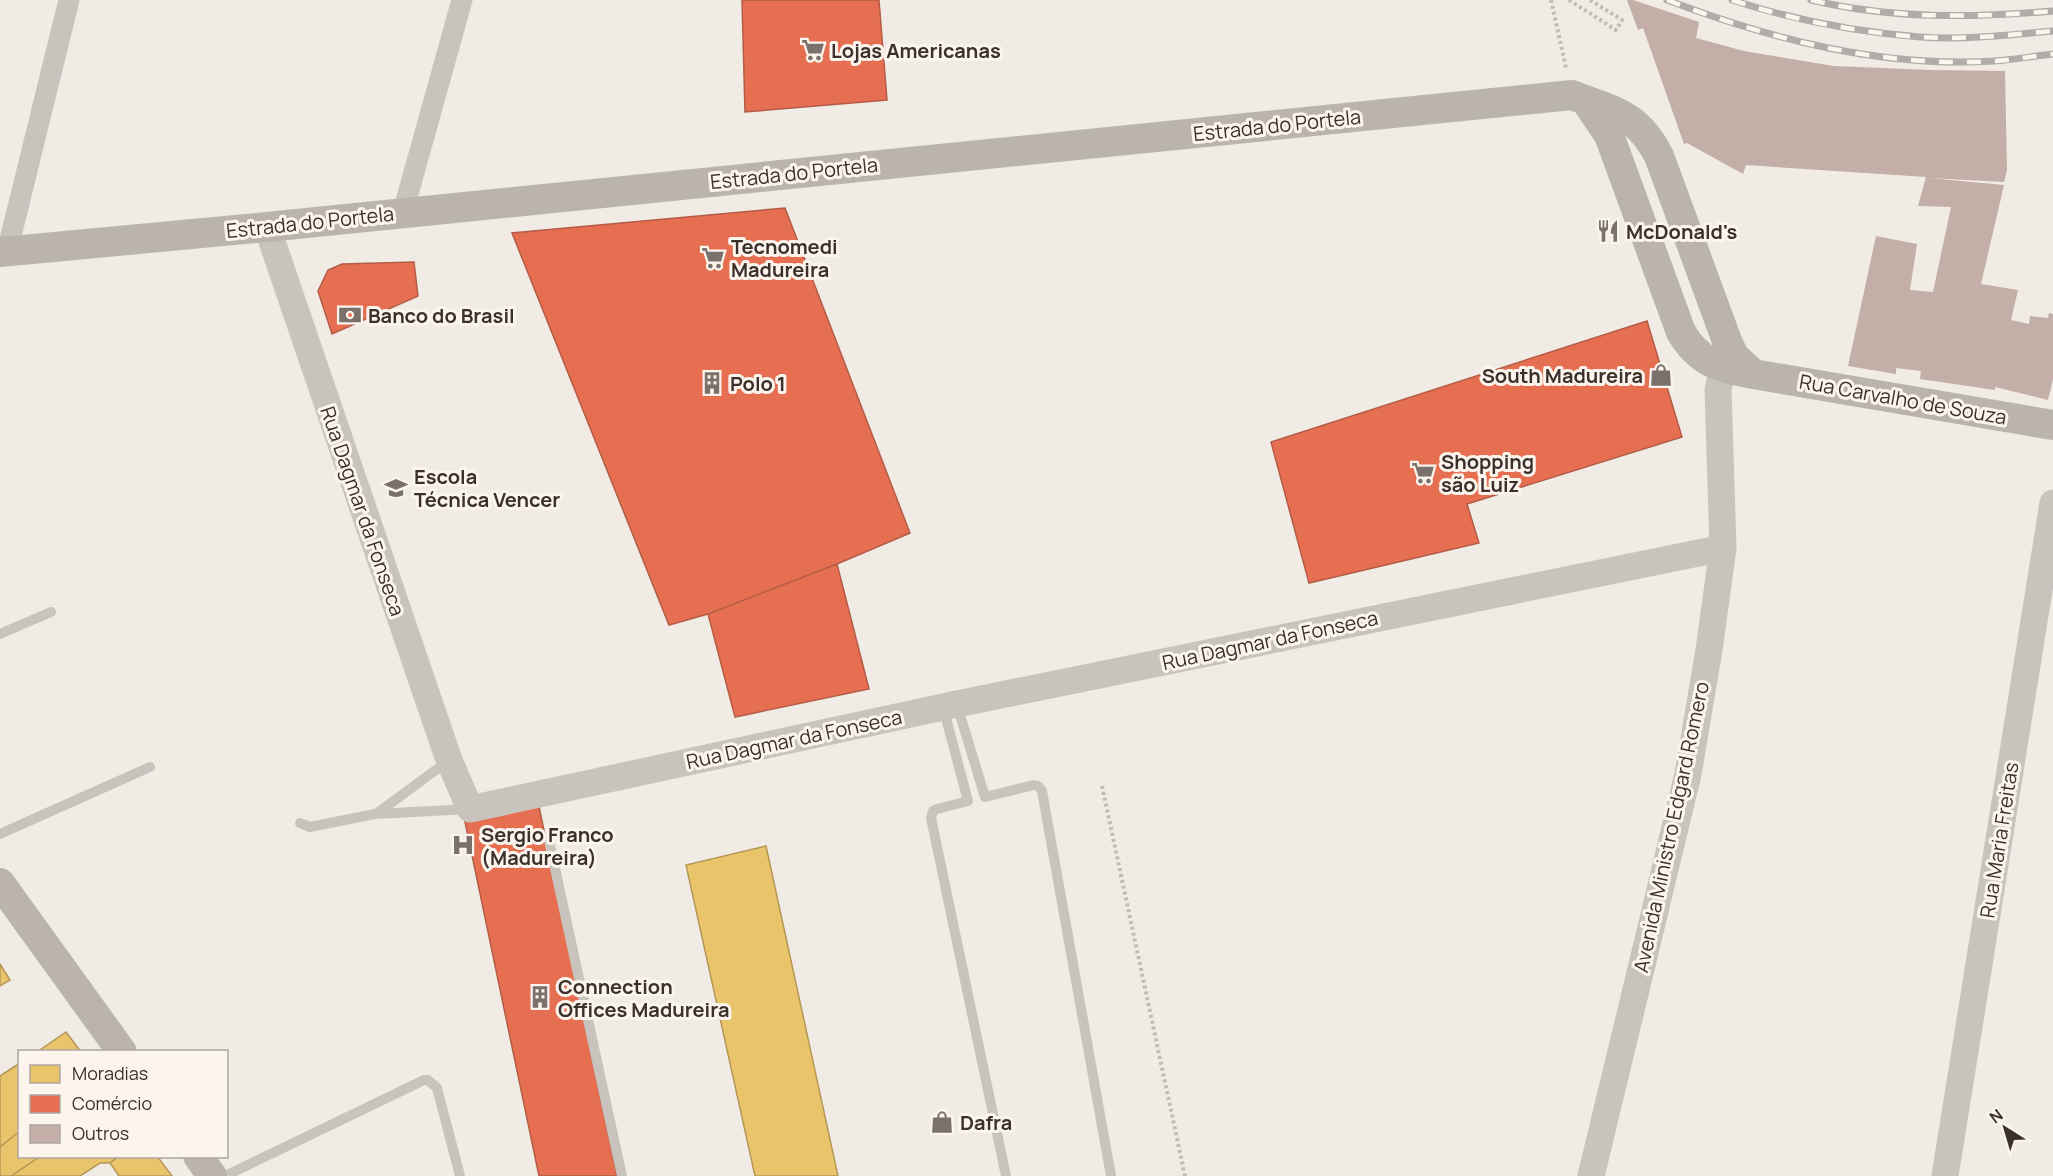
<svg xmlns="http://www.w3.org/2000/svg" width="2053" height="1176" font-family="Manrope,sans-serif">
  <style>
    .homes { fill: #e9c46a; stroke: #b59857; stroke-width: 1.5 }
    .shops { fill: #e76f51; stroke: #b35c46; stroke-width: 1.5 }
    .building { fill: #c3afa7 }
    .lines { fill: none; stroke-linecap: round; stroke-linejoin: round }
    .path { stroke: #c2bbb6; stroke-width: 4; stroke-dasharray: 3 3; stroke-linecap: butt }
    .service { stroke: #c9c3be; stroke-width: 10 }
    .minor { stroke: #c9c3be; stroke-width: 21 }
    .tertiary { stroke: #c9c3be; stroke-width: 27 }
    .secondary { stroke: #bab3ae; stroke-width: 30 }
    .rail-casing { stroke: #b1aca8; stroke-width: 7 }
    .rail { stroke: #fbf5ee; stroke-width: 4.5; stroke-dasharray: 14; stroke-linecap: butt }
    .labels { text-anchor: middle; dominant-baseline: central; stroke-width: 6; stroke-linejoin: round; paint-order: stroke }
    .poi-label { font-size: 20px; font-weight: bold; fill: #3b302b; stroke: #fbf5ee; text-anchor: start }
    .street-label { font-size: 20px; fill: #3b302b; stroke: #fbf5ee }
  </style>
  <rect width="100%" height="100%" fill="#f0ebe5"/>
  <path class="homes" d="M766,846L838,1176H755L686,865Z
    M0,964L10,980L0,986Z
    M66,1032L81,1052H37Z
    M20,1063V1131L0,1147V1076Z
    M20,1131V1156H41L11,1176H0V1147Z
    M41,1156H119L110,1163H100L80,1176H11Z
    M119,1156H157L172,1176H119L110,1163Z"/>
  <path class="shops" d="M742,0H879L887,100L745,112Z
    M785,208L910,533L837,564L708,614L669,625L512,233Z
    M414,262L418,296L332,334L318,291L328,270L342,264Z
    M1647,321L1682,437L1467,504L1479,543L1309,583L1271,442Z
    M837,564L869,689L735,717L708,614Z
    M538,802L617,1176H539L464,817Z"/>
  <path class="building" d="M1627,0H1633L1699,22L1696,38L1744,51L1834,66L1931,70L2005,71L2007,170L2004,182L1929,178L2004,185L1981,284L2018,290L2011,320L2029,324L2030,316L2048,318L2049,313L2053,314V379L2048,400L1995,387V390L1920,379L1921,371L1896,368V374L1848,366L1876,236L1917,244L1910,290L1933,292L1951,207L1918,206L1926,177L1746,165L1743,174L1687,143L1684,144L1643,28L1638,30Z"/>
  <g class="lines">
    <path class="path" d="M1551,0L1566,68
      M1569,0L1616,30L1622,20L1590,0
      M1102,786L1185,1176"/>
    <path class="service" d="M0,634L51,612
      M957,705L985,797L1034,785L1038,786L1042,791L1111,1176
      M943,707L968,801L937,809L933,811L931,818L1006,1176
      M376,814L448,761
      M300,823L310,827L375,814L470,809
      M0,834L150,767
      M548,836L622,1176
      M225,1176L424,1080H428L437,1088L460,1176"/>
    <path class="minor" d="M403,212L462,0
      M7,252L69,0"/>
    <path class="tertiary" d="M267,227L449,760L470,809L957,704L1723,548
      M1591,1176L1688,774L1709,650L1723,548L1718,389L1721,378L1728,370
      M1945,1176L2053,503"/>
    <path class="secondary" d="M1586,101L1609,135L1681,332C1699,363 1720,368 1753,374L2053,425
      M0,252L267,227L1572,95C1613,111 1637,113 1659,156L1727,341L1734,356L1753,374
      M0,883L122,1052
      M198,1156L212,1176"/>
    <g class="rail-casing">
      <path id="rail" d="M1667,0C1770,39 1882,68 1994,61C2013,60 2033,56 2053,54
        M1732,0C1793,20 1856,32 1920,37C1964,40 2009,35 2053,31
        M1811,0C1891,19 1972,18 2053,11"/>
    </g>
    <use href="#rail" class="rail"/>
  </g>
  <defs>
    <g id="supermarket-bare" transform="scale(1.8)"><path d="M-6-5.5h2.5l.6 2H6L4.5 2H-2.5L-4.4-4H-6ZM-1.5 3.2a1.3 1.3 0 1 0 .1 0ZM3 3.2a1.3 1.3 0 1 0 .1 0Z" fill="#7a716c" stroke="#fbf5ee" stroke-width="2.5" paint-order="stroke"/></g>
    <g id="restaurant-bare" transform="scale(1.8)"><path d="M-5-6h1v4h1v-4h1v4h1v-4h1v5L-1.5 .5V6h-2V.5L-5-1ZM5-6V6H3V1.5H1.5Q1.5-4 5-6Z" fill="#7a716c" stroke="#fbf5ee" stroke-width="2.5" paint-order="stroke"/></g>
    <g id="bank-bare" transform="scale(1.8)"><path d="M-6-4H6V4H-6ZM0-2.3a2.3 2.3 0 1 0 0 4.6a2.3 2.3 0 1 0 0-4.6Z" fill="#7a716c" stroke="#fbf5ee" stroke-width="2.5" paint-order="stroke"/></g>
    <g id="shop-bare" transform="scale(1.8)"><path d="M-5-2.5h2.3a2.7 3.5 0 0 1 5.4 0H5L5.5 6h-11ZM-1.5-2.5h3a1.5 2.3 0 0 0-3 0Z" fill="#7a716c" stroke="#fbf5ee" stroke-width="2.5" paint-order="stroke"/></g>
    <g id="building-bare" transform="scale(1.8)"><path d="M-4-6H4V6H1V3H-1V6H-4ZM-2.5-4.3h1.7v1.8h-1.7ZM.8-4.3h1.7v1.8H.8ZM-2.5-1h1.7V.8h-1.7ZM.8-1h1.7V.8H.8Z" fill="#7a716c" stroke="#fbf5ee" stroke-width="2.5" paint-order="stroke"/></g>
    <g id="university-bare" transform="scale(1.8)"><path d="M0-5L7-2L0 1L-7-2ZM-4 1L0 2.5L4 1V4Q0 6-4 4Z" fill="#7a716c" stroke="#fbf5ee" stroke-width="2.5" paint-order="stroke"/></g>
    <g id="hospital-bare" transform="scale(1.8)"><path d="M-5-5h3v3.5h4V-5h3V5h-3V1.5h-4V5h-3Z" fill="#7a716c" stroke="#fbf5ee" stroke-width="2.5" paint-order="stroke"/></g>
  </defs>
  <g fill-rule="evenodd">
    <use href="#supermarket-bare" x="813" y="50"/>
    <use href="#restaurant-bare" x="1608" y="231"/>
    <use href="#supermarket-bare" x="713" y="258"/>
    <use href="#bank-bare" x="350" y="315"/>
    <use href="#shop-bare" x="1661" y="375"/>
    <use href="#building-bare" x="712" y="383"/>
    <use href="#supermarket-bare" x="1423" y="473"/>
    <use href="#university-bare" x="396" y="488"/>
    <use href="#hospital-bare" x="463" y="845"/>
    <use href="#building-bare" x="540" y="997"/>
    <use href="#shop-bare" x="942" y="1122"/>
  </g>
  <g class="labels">
    <g class="poi-label">
      <text x="831" y="50">Lojas Americanas</text>
      <text x="1626" y="231">McDonald's</text>
      <text x="731" y="246">Tecnomedi<tspan x="731" dy="23">Madureira</tspan></text>
      <text x="368" y="315">Banco do Brasil</text>
      <text x="1643" y="375" text-anchor="end">South Madureira</text>
      <text x="730" y="383">Polo 1</text>
      <text x="1441" y="461">Shopping<tspan x="1441" dy="23">são Luiz</tspan></text>
      <text x="414" y="476">Escola<tspan x="414" dy="23">Técnica Vencer</tspan></text>
      <text x="481" y="834">Sergio Franco<tspan x="481" dy="23">(Madureira)</tspan></text>
      <text x="558" y="986">Connection<tspan x="558" dy="23">Offices Madureira</tspan></text>
      <text x="960" y="1122">Dafra</text>
    </g>
    <g class="street-label">
      <text transform="translate(1277 125) rotate(-6)">Estrada do Portela</text>
      <text transform="translate(794 173) rotate(-6)">Estrada do Portela</text>
      <text transform="translate(310 222) rotate(-6)">Estrada do Portela</text>
      <text transform="translate(1903 399) rotate(10)">Rua Carvalho de Souza</text>
      <text transform="translate(363 511) rotate(71)">Rua Dagmar da Fonseca</text>
      <text transform="translate(1270 640) rotate(-12)">Rua Dagmar da Fonseca</text>
      <text transform="translate(794 739) rotate(-12)">Rua Dagmar da Fonseca</text>
      <text transform="translate(1671 827) rotate(-78)">Avenida Ministro Edgard Romero</text>
      <text transform="translate(1999 840) rotate(-81)">Rua Maria Freitas</text>
    </g>
  </g>
  <rect x="18" y="1050" width="210" height="108" fill="#fbf5ee" stroke="#aea6a0" stroke-width="1.5"/>
  <rect x="30" y="1065" width="30" height="18" fill="#e9c46a" stroke="#aea6a0" stroke-width="1.5"/>
  <text x="72" y="1080" font-size="18" fill="#3b302b">Moradias</text>
  <rect x="30" y="1095" width="30" height="18" fill="#e76f51" stroke="#aea6a0" stroke-width="1.5"/>
  <text x="72" y="1110" font-size="18" fill="#3b302b">Comércio</text>
  <rect x="30" y="1125" width="30" height="18" fill="#c3afa7" stroke="#aea6a0" stroke-width="1.5"/>
  <text x="72" y="1140" font-size="18" fill="#3b302b">Outros</text>
  <g transform="translate(2005 1128) rotate(323)" stroke="#fbf5ee" stroke-width="4.5" paint-order="stroke">
  <path d="M0-4.5L10 22L0 15L-10 22Z" fill="#3b302b"/>
  <text y="-9" font-size="16" font-weight="bold" text-anchor="middle" fill="#3b302b">N</text>
  </g>
</svg>
